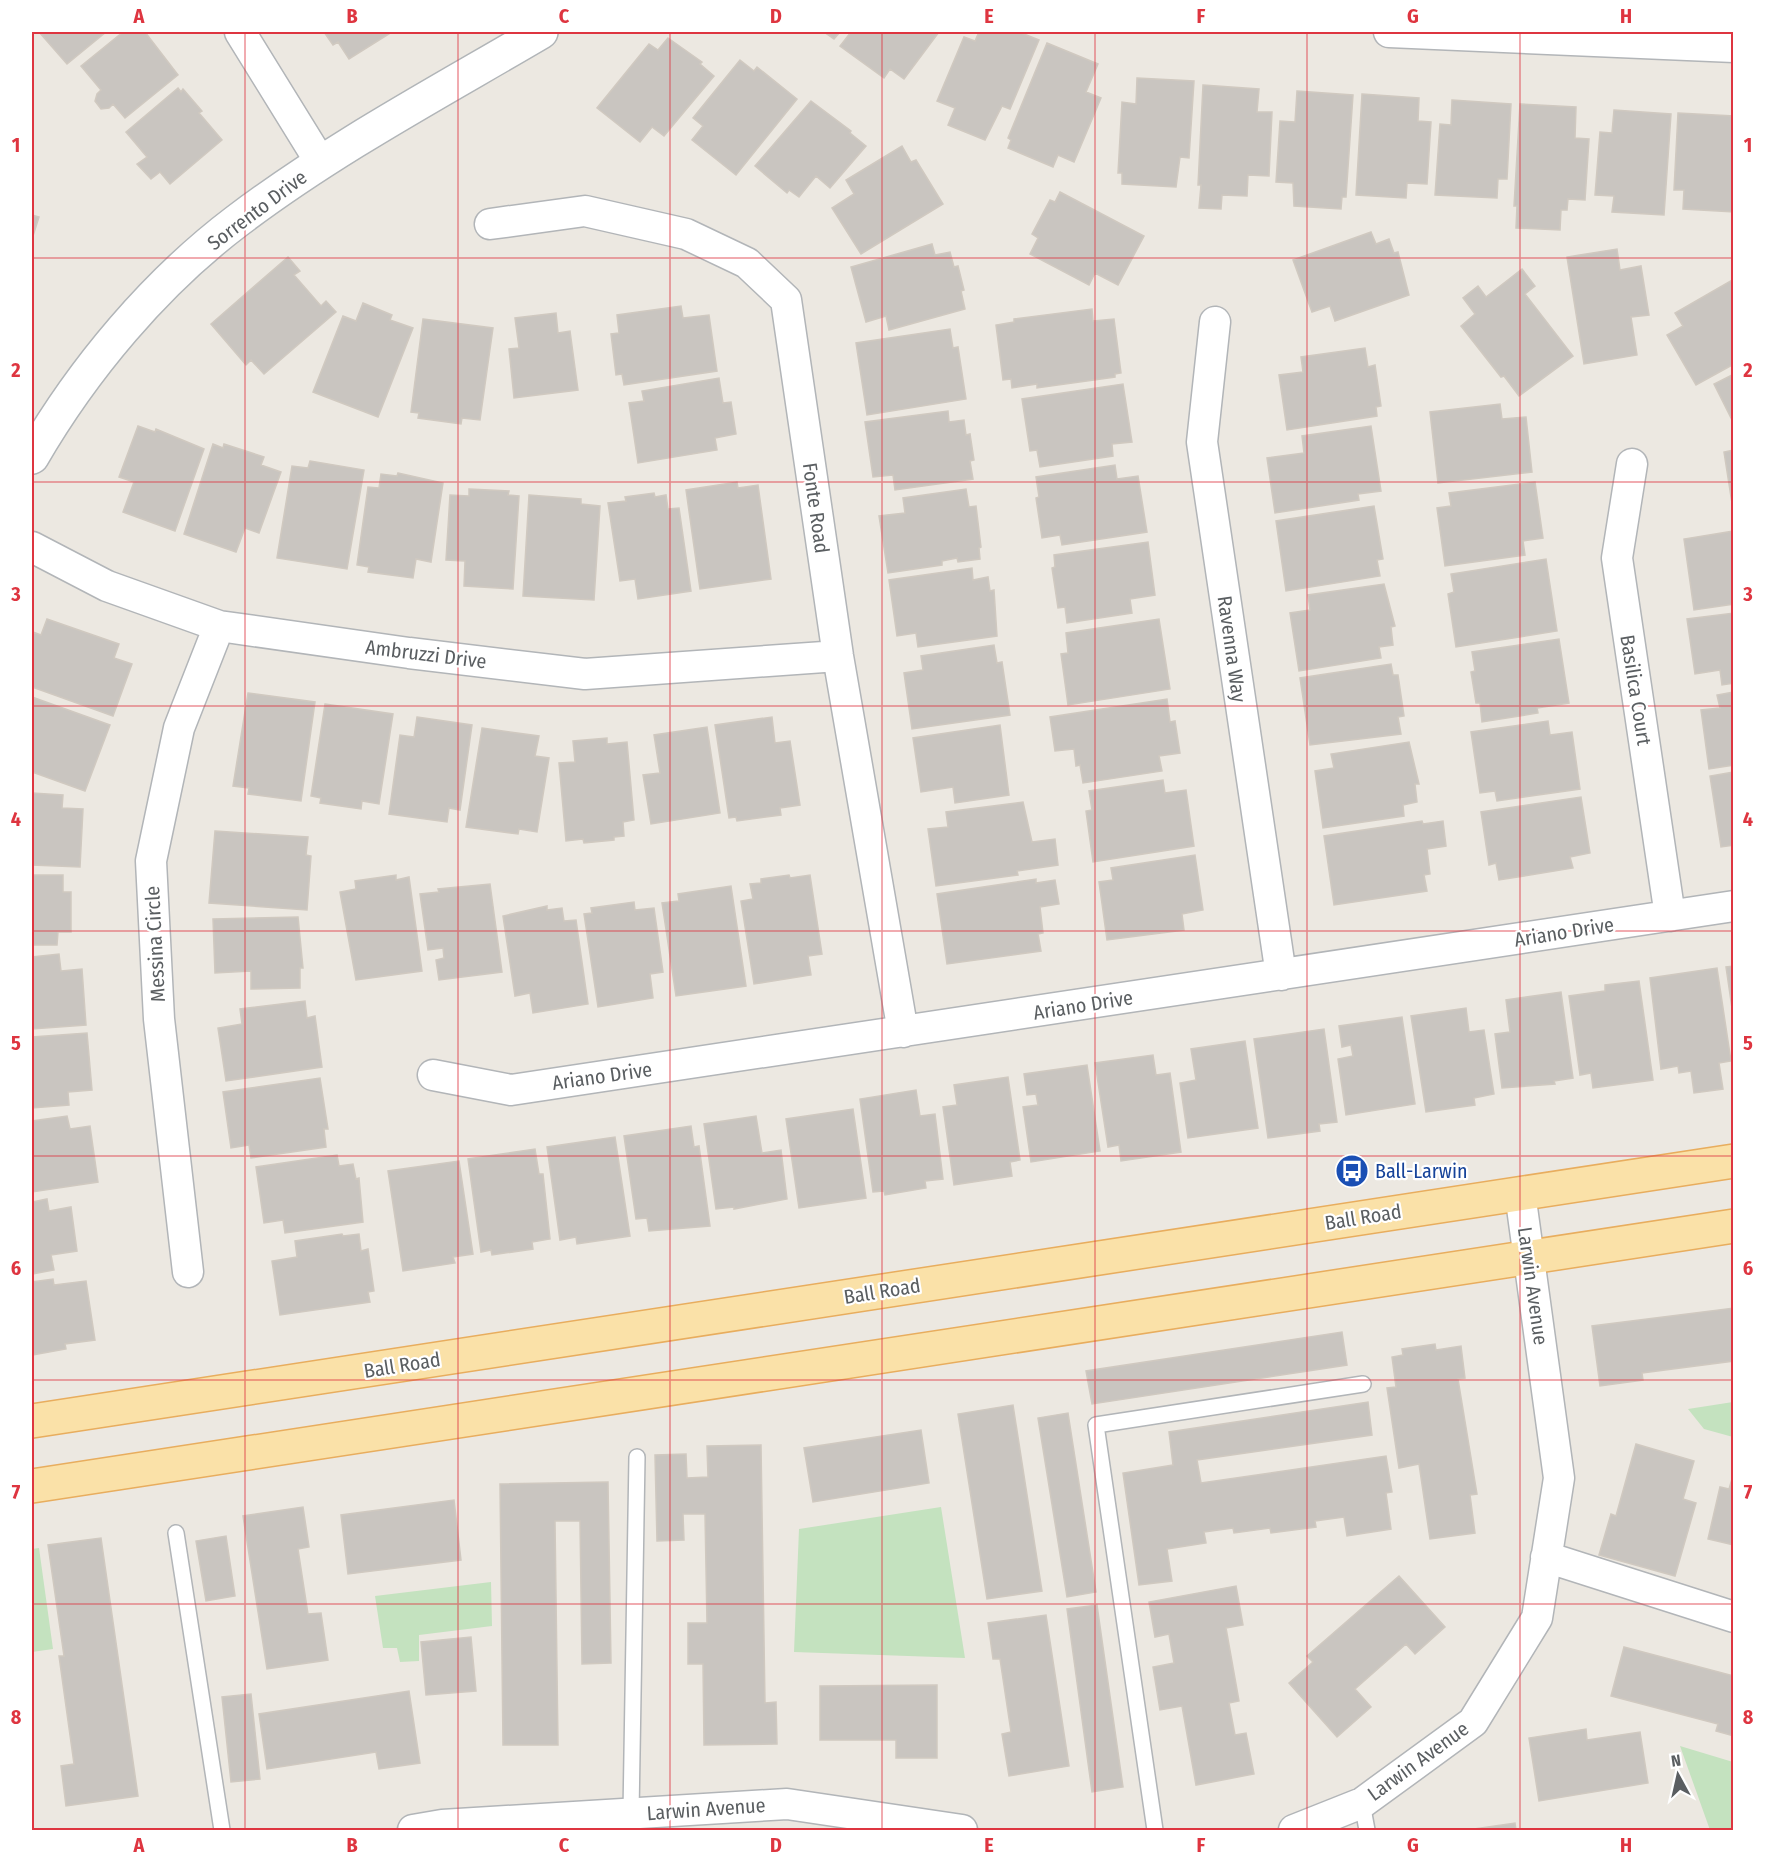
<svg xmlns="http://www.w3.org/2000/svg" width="1765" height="1862" font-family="'Fira Sans Condensed',sans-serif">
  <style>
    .green { fill: #c4e2bf }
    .building { fill: #c9c5c0; stroke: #d0c9c0; stroke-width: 1.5 }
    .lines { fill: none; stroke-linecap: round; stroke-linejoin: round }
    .lane-casing { stroke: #b2b5b8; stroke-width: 18 }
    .street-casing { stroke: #b2b5b8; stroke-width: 33 }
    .secondary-casing { stroke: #b1b5b8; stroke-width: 36 }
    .primary-casing { stroke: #e8ad5e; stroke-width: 36 }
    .lane { stroke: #fff; stroke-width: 15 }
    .street { stroke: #fff; stroke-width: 30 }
    .secondary { stroke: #fff; stroke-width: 33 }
    .primary { stroke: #fae1a8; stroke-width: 33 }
    .grid { fill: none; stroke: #de3540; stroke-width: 1.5; stroke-opacity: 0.55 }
    .labels { text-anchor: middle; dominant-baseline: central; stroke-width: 4.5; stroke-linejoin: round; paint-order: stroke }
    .street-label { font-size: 20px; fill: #5a5e61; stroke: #fff }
    .transit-label { font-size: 20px; fill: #164399; stroke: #fff; text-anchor: start }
    .neatline { fill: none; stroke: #de3540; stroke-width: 2 }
    .grid-label { font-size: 20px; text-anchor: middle; font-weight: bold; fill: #de3540 }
  </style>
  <rect width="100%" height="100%" fill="#ece8e1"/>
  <path class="green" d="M1733,1402V1437L1704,1429L1688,1409Z
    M941,1507L965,1658L794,1652L799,1529Z
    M39,1548L53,1649L32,1652V1549Z
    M491,1582L492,1626L419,1635V1661L400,1662L397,1648H383L375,1596Z
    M1680,1746L1733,1762V1830H1710Z"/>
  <path class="building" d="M39,32H106L67,64Z
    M123,32H145L178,75L125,118L113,104L109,108L101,109L95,101L97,94L101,90L81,66Z
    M324,32H392L349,59L338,42L333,45Z
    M824,32H840L834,39Z
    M851,32H939L904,79L890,69L884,78L840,46Z
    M979,32H1019L1039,40L1010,109L1002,106L985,140L948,125L955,108L937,101L964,37L975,41Z
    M668,38L702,62L700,64L714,76L664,136L652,127L640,142L597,108L649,44L658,50Z
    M1047,43L1098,64L1086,92L1101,98L1074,162L1058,155L1053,167L1008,148L1011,140L1008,138Z
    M740,60L754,71L757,67L797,99L736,175L692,140L703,126L693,118Z
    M1137,78L1194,81L1189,158L1180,157L1176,187L1122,184V173H1118L1122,102L1136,104Z
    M1203,85L1259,89L1257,112H1272L1269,176L1248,175L1247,196L1222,195L1221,209L1199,208L1201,185H1198Z
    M178,88L181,92L183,89L202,111L199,113L222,140L170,184L160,172L151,179L137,164L147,157L126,132Z
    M1297,91L1353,95L1346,197H1342L1341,209L1294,206L1293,183L1276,182L1280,121L1295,122Z
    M1362,94L1419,98L1418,121L1431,122L1427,184L1407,183L1406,198L1356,195Z
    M1452,100L1511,104L1507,179H1498L1497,198L1435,195L1440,124L1451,125Z
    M811,101L851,131L850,133L866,146L830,188L816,176L799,197L789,190L787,193L755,166Z
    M1520,104L1576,107L1575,138L1589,139L1585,200L1568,199L1567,210H1561L1560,230L1516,228L1517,206H1514Z
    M1614,110L1671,114L1664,215L1612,212L1614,196L1595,195L1600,132L1612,133Z
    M1678,113L1734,116V212L1683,209L1684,190H1674Z
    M902,146L911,162L916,160L943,204L861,254L832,208L854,194L846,180Z
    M1060,192L1144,236L1118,285L1095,273L1089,285L1030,254L1038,238L1032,234L1050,200L1055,202Z
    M32,215L39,217L32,239Z
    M1371,232L1376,244L1389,239L1394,253L1398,252L1409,295L1335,321L1330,306L1312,312L1293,260Z
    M932,244L935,255L950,252L954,267L958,266L964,290L961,291L965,309L889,330L886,316L866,322L851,267Z
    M1617,249L1620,270L1641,266L1649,315L1631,317L1637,355L1584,364L1567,257Z
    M288,257L300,271L294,275L321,306L326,301L336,312L264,374L251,360L246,365L211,324Z
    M1522,269L1535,286L1525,294L1573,356L1519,396L1504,376L1501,377L1461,326L1475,314L1463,298L1478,286L1486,297Z
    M1734,279V364L1696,385L1667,335L1683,326L1675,313Z
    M363,303L392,315L390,320L413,328L378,417L313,392L343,316L356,321Z
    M681,306L683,318L709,315L717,371L624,385L622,374L616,375L611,334L619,333L617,315Z
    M1092,309L1093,321L1114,319L1121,373L1115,374V377L1037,388V384L1012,388L1011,379L1003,380L996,325L1014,322V319Z
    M556,313L558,333L570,331L578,390L514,398L509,349L519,348L515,318Z
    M423,319L493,328L480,420L462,418L461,424L418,418L419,413L411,412Z
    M950,329L953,348L958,347L966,399L867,415L856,343Z
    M1365,348L1368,367L1375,365L1381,406L1376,407L1377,416L1287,430L1279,375L1303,372L1301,357Z
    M1734,374V424L1714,384Z
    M719,378L723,403L731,402L736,434L715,438L717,450L638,463L629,403L644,401L642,391Z
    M1123,384L1132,442L1112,444L1113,456L1040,467L1037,450L1030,451L1022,399Z
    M1500,404L1502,419L1526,417L1532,472L1438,483L1430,412Z
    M948,411L949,422L964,420L966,435L970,434L974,460L970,461L973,479L895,490L893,475L873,477L865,422Z
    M138,426L155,432L156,429L204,449L175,531L123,512L134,482L119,477Z
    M1371,426L1381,491L1358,494L1359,500L1275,513L1267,458L1304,453L1302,436Z
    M213,444L223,448L224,444L264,457L261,465L281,472L259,533L245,528L236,552L184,534Z
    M1734,450V516L1724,452Z
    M310,461L364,470L347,569L277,558L292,466L308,468Z
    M1115,465L1117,479L1138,476L1147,532L1062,545L1060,535L1042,538L1036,498L1039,497L1036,477Z
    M398,473L443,483L431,562L416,559L413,578L368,572L369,567L357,565L368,487L379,488L381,474L397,476Z
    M737,482L738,488L758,485L771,579L700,589L686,490Z
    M1535,482L1543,538L1523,541L1525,555L1445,566L1437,508L1451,506L1449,493Z
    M469,489L509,491L508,495L519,496L513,589L464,586L465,561L446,560L450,495L469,496Z
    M966,489L969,507L976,506L981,547L979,548L980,559L958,562L957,558L942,561V565L888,573L879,516L905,513L903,498Z
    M654,493L655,497L666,495L668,509L679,508L691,591L638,599L635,579L620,581L608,503L626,501L625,497Z
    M529,495L581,499V504L600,506L594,600L523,596Z
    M1374,506L1383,559L1377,560L1380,576L1286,591L1276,521Z
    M1734,531V604L1694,610L1684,539Z
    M1148,542L1155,595L1130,599L1132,613L1067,623L1065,607L1058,608L1052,568L1055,567L1054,555Z
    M1546,559L1557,631L1456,647L1448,594L1454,592L1451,574Z
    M972,568L973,580L988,577L990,591L994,590L997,636L918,647L916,633L897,636L889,580Z
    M1384,584L1395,626L1391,627L1393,645L1379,647L1381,658L1299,671L1290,613L1310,610L1308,595Z
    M1734,613V683L1722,685L1720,670L1695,674L1687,619Z
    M47,619L119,644L114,658L132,664L113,716L32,687V635L33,632L41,635Z
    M1159,619L1170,689L1068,705L1061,654L1068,653L1066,633Z
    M1559,639L1569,703L1537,708L1538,713L1482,722L1480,703H1476L1471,672L1475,671L1472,652Z
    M994,645L997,663L1002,662L1010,715L912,729L904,673L923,670L921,656Z
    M1391,664L1393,675H1398L1404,716L1398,717L1401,734L1310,745L1300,678Z
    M1734,692V765L1709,769L1701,710L1720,708L1717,695Z
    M248,693L315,702L301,801L248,794L249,788L233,786Z
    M32,697L110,725L85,791L32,772Z
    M1167,699L1170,722L1175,721L1180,753L1159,756L1162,771L1083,783L1080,765L1076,766L1074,749L1055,751L1050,717Z
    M325,704L393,714L379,804L362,801L361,809L320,803L321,798L311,796Z
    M417,717L472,725L460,810L449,808L447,822L389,814L400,735L414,737Z
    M772,717L775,743L790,741L800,805L780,808L781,815L737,821L736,817L729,818L715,725Z
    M1548,721L1550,735L1572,732L1580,789L1497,801L1495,791L1480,793L1471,732Z
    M1000,725L1009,795L955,803L953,787L921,792L913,738Z
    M707,727L720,813L651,824L643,775L660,773L654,735Z
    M482,728L539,736L535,756L549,758L537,832L519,829L518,834L466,827Z
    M607,738V744L627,742L634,820L623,822L624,836L614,837V840L584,843L583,839L566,841L559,763L575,762L573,741Z
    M1409,742L1419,784H1415L1417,802L1403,805L1404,816L1323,828L1315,771L1334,768L1331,754Z
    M1734,772V845L1721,847L1710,776Z
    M1163,780L1165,793L1186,790L1194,846L1093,862L1086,811L1092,810L1089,791Z
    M32,793L63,795L62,808L83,809L80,867L32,865Z
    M1581,797L1590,853L1570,857L1573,868L1499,880L1496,863L1489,865L1481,812Z
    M1023,802L1032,842L1055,839L1058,865L1017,871L1018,875L936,886L928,829L948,827L946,812Z
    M1422,821L1423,824L1443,821L1446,846L1427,849L1430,874L1424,875L1427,891L1334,905L1324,836Z
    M215,831L308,837L306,855L311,856L307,910L209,903Z
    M1195,855L1203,910L1182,914L1184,930L1107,940L1099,882L1113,880L1111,868Z
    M32,875H63V892H71V932H58L57,945H32Z
    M396,875V880L409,877L422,971L356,980L340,892L356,889L355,881Z
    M789,875L790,878L810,875L822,954L808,956L811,975L754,984L741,901L753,899L750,884L761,883V879Z
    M1036,879V883L1055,880L1059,904L1040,907L1043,933L1038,934L1041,951L947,964L937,894Z
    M490,884L502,972L439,980L436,960L444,958L443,948L428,950L420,894L439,892L438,889Z
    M731,886L746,986L676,996L662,903L679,901L678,894Z
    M634,902L635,910L654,908L663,972L650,974L653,998L598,1007L584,914L592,913L591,908Z
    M547,906V910L562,908L564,921L576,920L588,1004L533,1013L530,993L515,996L503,916Z
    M298,917L303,968H300V988L251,989V971L215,973L213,919Z
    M59,954L61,971L82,969L86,1025L32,1029V957Z
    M1734,966V1022L1726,967Z
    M1717,968L1731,1061L1719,1063L1723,1089L1694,1093L1691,1071L1679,1073L1678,1066L1661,1069L1650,978Z
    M1639,981L1653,1080L1593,1088L1591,1073L1580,1075L1569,996L1605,991V985Z
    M1561,992L1573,1078L1554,1081L1555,1084L1502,1088L1495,1034L1510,1032L1506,1000Z
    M305,1001L307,1018L315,1016L322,1067L226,1081L218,1028L242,1024L240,1009Z
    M1466,1008L1469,1032L1484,1030L1494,1094L1474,1098L1475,1105L1426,1112L1411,1016Z
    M1402,1017L1415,1104L1346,1115L1338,1059L1353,1056L1351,1045L1342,1047L1339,1026Z
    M1324,1029L1337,1122L1319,1124L1320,1131L1268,1138L1254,1039Z
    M87,1033L92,1090L68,1092L69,1105L32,1108V1037Z
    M1245,1041L1258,1128L1188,1138L1180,1083L1196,1080L1191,1049Z
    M1153,1055L1156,1075L1170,1073L1181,1152L1121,1161L1119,1145L1108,1147L1095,1063Z
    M1087,1065L1100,1151L1031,1162L1023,1107L1038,1105L1036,1094L1027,1095L1024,1074Z
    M1008,1077L1020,1160L1010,1162L1012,1176L954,1185L943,1107L957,1105L954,1085Z
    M320,1078L328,1129H324L326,1147L251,1158L249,1145L231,1148L223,1092Z
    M916,1090L920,1116L935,1114L943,1179L925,1181L926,1188L885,1195L884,1191L873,1192L860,1099Z
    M853,1109L866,1198L799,1208L786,1119Z
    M67,1116L70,1129L90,1126L98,1182L32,1192V1121Z
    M756,1116L762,1153L781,1150L787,1199L734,1209V1207L716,1209L704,1124Z
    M691,1126L694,1147L699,1146L710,1226L649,1231L647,1218L636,1219L624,1136Z
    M615,1137L630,1236L577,1244L576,1237L560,1240L547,1147Z
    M535,1149L539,1174H543L550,1239L532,1242L533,1249L492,1255L491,1250L481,1252L468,1159Z
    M337,1155L339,1166L353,1164L356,1179L359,1178L363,1222L285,1233L283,1220L264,1223L256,1167Z
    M459,1161L473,1254L453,1257L455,1263L403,1271L388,1171Z
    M47,1199L49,1211L71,1207L77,1251L51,1255L54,1270L32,1274V1202Z
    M342,1234L343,1236L359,1234L361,1251L368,1249L374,1291L368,1292L370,1302L280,1315L272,1261L297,1257L295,1241Z
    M53,1279L54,1285L86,1281L95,1340L65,1344L66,1349L32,1355V1282Z
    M1734,1308V1361L1642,1373L1643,1380L1600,1386L1592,1326Z
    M1342,1332L1347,1365L1092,1404L1086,1371Z
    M1435,1344L1436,1350L1461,1346L1465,1378L1458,1379L1477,1494L1470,1495L1475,1533L1430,1539L1419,1464L1399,1468L1387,1388L1396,1387L1392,1357L1403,1355L1402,1349Z
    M1368,1402L1372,1435L1197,1460L1201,1483L1386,1456L1392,1492L1386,1493L1391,1529L1347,1536L1344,1517L1315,1521L1316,1527L1271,1533L1270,1528L1234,1533L1233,1528L1204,1532L1206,1543L1167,1549L1172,1581L1139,1585L1123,1473L1173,1465L1169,1432Z
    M1013,1405L1042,1591L987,1599L958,1414Z
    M1068,1413L1096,1592L1067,1597L1038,1418Z
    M921,1430L929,1483L813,1502L804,1448Z
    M1636,1444L1694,1461L1683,1499L1696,1503L1675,1576L1599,1555L1611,1514L1616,1516Z
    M761,1445L765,1703L776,1702L777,1744L704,1745L703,1664H688V1623H707L705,1514H683L684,1540L657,1541L655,1455L686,1454L687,1478L708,1477L707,1446Z
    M1734,1472V1545L1708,1539L1720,1487L1729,1489Z
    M608,1482L611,1663L582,1664L580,1521H555L558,1745H503L500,1484Z
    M454,1500L461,1560L348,1574L341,1515Z
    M303,1507L309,1547L298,1549L308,1614L321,1613L328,1660L267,1669L243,1516Z
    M226,1536L235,1596L206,1601L196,1541Z
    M101,1538L138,1796L66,1806L61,1766L74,1764L59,1656H64L48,1545Z
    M1399,1576L1445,1627L1415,1654L1406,1644L1355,1689L1371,1707L1337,1737L1289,1683L1313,1662L1307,1656Z
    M1236,1586L1243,1625L1226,1628L1239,1701L1229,1703L1235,1735L1246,1733L1254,1774L1196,1785L1182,1706L1160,1710L1153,1667L1174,1663L1169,1634L1155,1637L1149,1602Z
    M1097,1605L1123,1787L1092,1792L1067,1609Z
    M1046,1615L1069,1766L1009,1776L1002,1734L1011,1732L1000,1659H993L988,1623Z
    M471,1637L476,1691L426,1695L421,1642Z
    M1624,1647L1734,1676V1736L1716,1731L1718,1724L1611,1696Z
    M937,1685V1758H896V1740H820V1686Z
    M409,1691L420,1763L379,1769L376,1752L267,1769L259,1714Z
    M251,1694L260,1779L231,1782L222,1697Z
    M1586,1729L1587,1740L1640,1732L1648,1783L1539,1801L1529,1738Z
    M1515,1823L1516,1830H1467Z"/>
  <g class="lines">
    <g class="lane-casing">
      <path id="lane" d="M176,1533L222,1830
        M1362,1803L1367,1830
        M631,1813L637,1457
        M1155,1830L1096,1425L1363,1384"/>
    </g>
    <g class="street-casing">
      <path id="street" d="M240,32L321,163
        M1389,32L1734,47
        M490,224L585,211L686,234L747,263L786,300L838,656L903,1032
        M1215,322L1202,442L1281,975
        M1632,464L1617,558L1670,916
        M32,547L107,586L219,626L409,653L585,674L838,656
        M433,1075L511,1090L1734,906
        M188,1272L159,1019L151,861L179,728L219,626
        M1546,1557L1734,1617
        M413,1830L442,1825L787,1804L962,1830
        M1294,1830L1362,1803L1473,1722L1537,1618L1559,1478L1520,1193"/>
    </g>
    <g class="secondary-casing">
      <path id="secondary" d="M32,457C83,369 155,283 237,221C332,149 439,92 541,32"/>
    </g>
    <g class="primary-casing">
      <path id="primary" d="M32,1421L1734,1161
        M32,1486L1734,1226"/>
    </g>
    <use href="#lane" class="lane"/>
    <use href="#street" class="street"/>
    <use href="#secondary" class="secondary"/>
    <use href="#primary" class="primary"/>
  </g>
  <path class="grid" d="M245,32V1830M458,32V1830M670,32V1830M882,32V1830M1095,32V1830M1307,32V1830M1520,32V1830M32,258H1734M32,482H1734M32,706H1734M32,931H1734M32,1156H1734M32,1380H1734M32,1604H1734"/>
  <defs>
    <g id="bus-disc" transform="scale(1.725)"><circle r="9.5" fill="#1a4fb4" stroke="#fff"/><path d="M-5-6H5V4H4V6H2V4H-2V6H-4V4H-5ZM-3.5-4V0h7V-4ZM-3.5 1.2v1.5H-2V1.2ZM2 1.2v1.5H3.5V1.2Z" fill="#fff"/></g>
  </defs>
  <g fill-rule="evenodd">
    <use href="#bus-disc" x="1352" y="1171"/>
  </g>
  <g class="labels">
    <g class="street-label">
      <text transform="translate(257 210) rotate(-37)">Sorrento Drive</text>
      <text transform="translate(816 508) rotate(82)">Fonte Road</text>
      <text transform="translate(1232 649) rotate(82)">Ravenna Way</text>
      <text transform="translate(426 654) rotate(7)">Ambruzzi Drive</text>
      <text transform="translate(1636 690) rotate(81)">Basilica Court</text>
      <text transform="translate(1564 932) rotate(-9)">Ariano Drive</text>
      <text transform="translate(155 944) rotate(-93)">Messina Circle</text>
      <text transform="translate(1083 1005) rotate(-9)">Ariano Drive</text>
      <text transform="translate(602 1076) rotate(-8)">Ariano Drive</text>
      <text transform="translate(1363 1217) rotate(-9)">Ball Road</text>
      <text transform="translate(1533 1286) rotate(82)">Larwin Avenue</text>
      <text transform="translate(882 1291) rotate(-9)">Ball Road</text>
      <text transform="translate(402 1365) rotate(-9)">Ball Road</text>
      <text transform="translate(1418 1761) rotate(-36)">Larwin Avenue</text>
      <text transform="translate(706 1809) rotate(-4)">Larwin Avenue</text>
    </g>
    <g class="transit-label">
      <text x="1375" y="1171">Ball-Larwin</text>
    </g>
  </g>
  <rect width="1765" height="1862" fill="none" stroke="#ffffff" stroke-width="66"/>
  <g transform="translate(1678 1775) rotate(352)" stroke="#ffffff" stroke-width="4.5" paint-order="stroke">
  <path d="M0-4.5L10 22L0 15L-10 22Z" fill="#5a5e61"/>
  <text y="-9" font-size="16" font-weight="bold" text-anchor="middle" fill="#5a5e61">N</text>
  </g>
  <rect x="33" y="33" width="1699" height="1796" class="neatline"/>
  <g class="grid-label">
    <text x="139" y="23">A</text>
    <text x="352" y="23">B</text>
    <text x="564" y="23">C</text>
    <text x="776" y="23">D</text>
    <text x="989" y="23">E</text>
    <text x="1201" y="23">F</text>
    <text x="1413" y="23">G</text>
    <text x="1626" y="23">H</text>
    <text x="16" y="152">1</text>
    <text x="1748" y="152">1</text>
    <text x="16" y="377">2</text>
    <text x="1748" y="377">2</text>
    <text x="16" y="601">3</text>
    <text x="1748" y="601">3</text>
    <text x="16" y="826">4</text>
    <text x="1748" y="826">4</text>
    <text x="16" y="1050">5</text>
    <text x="1748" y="1050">5</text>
    <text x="16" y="1275">6</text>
    <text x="1748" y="1275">6</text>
    <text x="16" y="1499">7</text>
    <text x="1748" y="1499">7</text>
    <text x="16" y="1724">8</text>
    <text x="1748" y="1724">8</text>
    <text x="139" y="1852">A</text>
    <text x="352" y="1852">B</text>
    <text x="564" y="1852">C</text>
    <text x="776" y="1852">D</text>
    <text x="989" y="1852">E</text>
    <text x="1201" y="1852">F</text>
    <text x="1413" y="1852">G</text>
    <text x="1626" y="1852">H</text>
  </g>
</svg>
